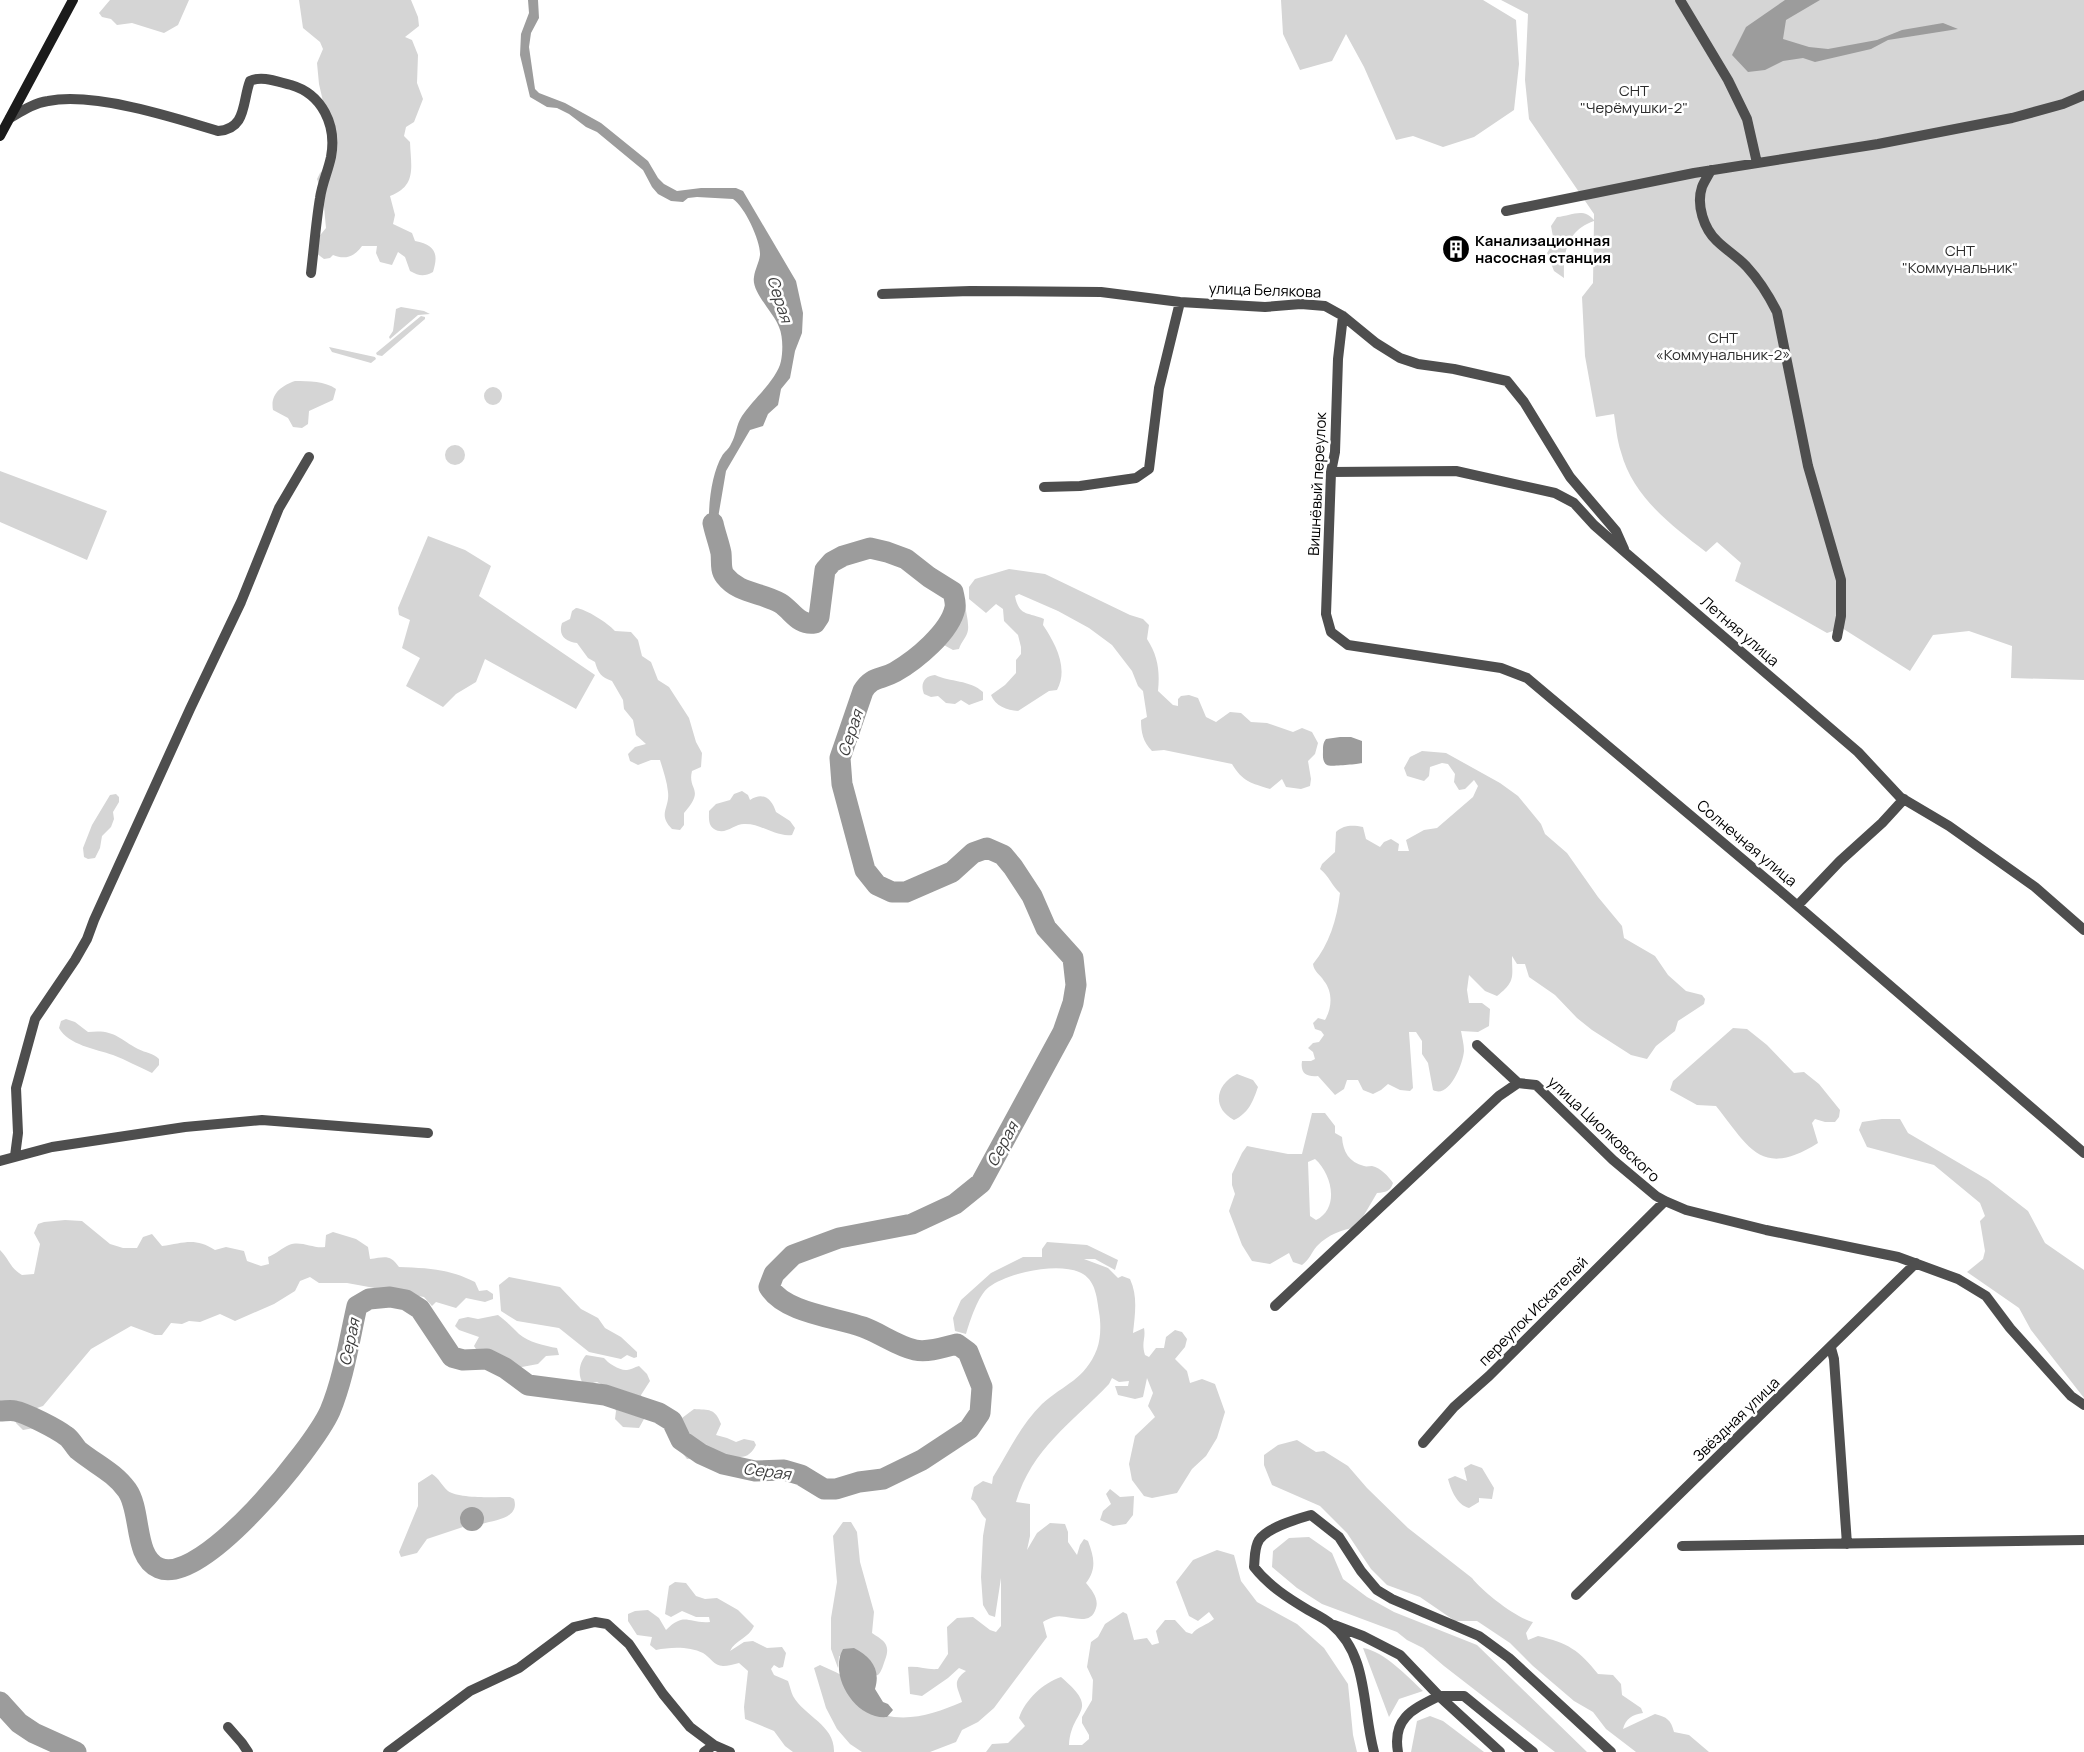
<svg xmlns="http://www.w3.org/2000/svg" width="2084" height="1752" font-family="Manrope,sans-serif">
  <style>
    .green { fill: #d5d5d5; fill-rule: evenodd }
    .water { fill: #9c9c9c }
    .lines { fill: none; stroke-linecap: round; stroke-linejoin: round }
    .river { stroke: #9c9c9c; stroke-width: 21 }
    .street { stroke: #4e4e4e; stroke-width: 10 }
    .secondary { stroke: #1b1b1b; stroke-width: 10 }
    .labels { text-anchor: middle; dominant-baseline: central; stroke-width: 5; stroke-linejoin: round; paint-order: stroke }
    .park-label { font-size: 15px; fill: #2c2c2c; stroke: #fff }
    .poi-label { font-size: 15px; font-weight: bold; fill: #000; stroke: #fff; text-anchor: start }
    .street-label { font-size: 15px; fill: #000; stroke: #fff }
    .water-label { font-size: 16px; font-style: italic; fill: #3d3d3d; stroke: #fff }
  </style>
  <rect width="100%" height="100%" fill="#fff"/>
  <path class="green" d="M110,0H189L178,25L164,33L132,23L117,25L111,19L102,17L99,13Z
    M299,0H411L418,17L419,26L405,37L412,40L418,55L417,83L423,99L414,122L406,127L404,136L410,142C411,167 417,186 390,196L395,215L393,224L412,233L415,241C435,245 439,253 433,272C424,277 419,276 410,271L405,257L398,252L392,265L380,262L376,253L377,246H362C354,257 345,260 333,255L330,258L324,259L316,253L317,239L326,228L323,196L317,179L320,173L326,168L334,149L319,84L317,63L323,49L320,42L303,28Z
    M1281,0H1483L1516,20L1519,64L1514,110L1474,137L1443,147L1413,136L1396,140L1364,67L1346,34L1332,61L1300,70L1283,34Z
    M1501,0H2084V680L2011,678L2012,646L1969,631L1933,635L1910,671L1842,628L1827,633L1735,581L1741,563L1717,542L1706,552C1671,525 1633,497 1621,452C1617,440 1616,427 1614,414L1596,417L1585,356L1582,297L1593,283L1594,221C1567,230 1563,253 1564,278L1554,271L1547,253L1554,242L1551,226L1557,217C1572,216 1583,207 1594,220V214L1529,119L1525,80L1528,14Z
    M401,307L424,311L430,314L418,315L390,339L389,337L393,331L396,309Z
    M421,316L425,317V319L382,356L377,355L376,353Z
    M329,347L375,357L376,359L371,363L332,352Z
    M295,381C309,381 325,381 336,389L333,400L309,411L308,424L302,428L293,427L288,418L273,410C270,394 281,386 295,381Z
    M484 396a9 9 0 1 1 18 0a9 9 0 1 1-18 0Z
    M445 455a10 10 0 1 1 20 0a10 10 0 1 1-20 0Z
    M0,471L107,511L87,560L0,522Z
    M428,536L465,550L491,566L479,596L595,675L576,709L485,659L476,682L456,694L443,707L406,686L420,658L402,648L410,620L399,615L398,608Z
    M1009,569L1045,574L1130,615L1143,619L1149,625L1147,639C1158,656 1160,671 1158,691L1173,705L1178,706V699L1181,696L1189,695L1198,698L1206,717L1216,722L1230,712L1241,713L1251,722L1267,723L1293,732L1302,728L1312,732L1318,743L1315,754L1308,761L1311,779L1310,786L1301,789L1286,787L1282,779L1270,789C1251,783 1243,782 1232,764L1164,750L1152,751C1143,742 1141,732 1141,720L1147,717L1143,691L1138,686L1132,671L1112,645L1089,628L1058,611L1019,594L1015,596C1019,617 1028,612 1044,619L1043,625C1055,643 1069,668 1057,690L1049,691L1018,711C1007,710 995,706 991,695L1005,685L1016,673V660L1021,654V647L1018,635L1004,621L1003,609L996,604L986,613L969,599V587L975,579Z
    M958,598L965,601C965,611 969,620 968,630C967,637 961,642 959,649L953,650L942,644L946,635C940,619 940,619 950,606C953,601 952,600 958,598Z
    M576,608C586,609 608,623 615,631L631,632L638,640L642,656L651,662L658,680L669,687L689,718L696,742L702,753L701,767L692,771C687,791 706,788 684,813V825L680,830L672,829C657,814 670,808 668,792C667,781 663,770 660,760H651L638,765L630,761L628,754L635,747L646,744L636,735L633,720L624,709L623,700L612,681C601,677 598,673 595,662L588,658L577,643C565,642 558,635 562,623L570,619L572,611Z
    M935,675C950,682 970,680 983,692V700L969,705L961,700L955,704L946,703L938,696L931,697L924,694C920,684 924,676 935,675Z
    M1422,751L1446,753L1500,783L1518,796L1541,824L1545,834L1567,853L1598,897L1622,926L1624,938L1655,956L1668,975L1686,991L1702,995L1705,999L1704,1004L1678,1021L1675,1031L1656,1046L1647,1059L1631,1055L1592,1030L1577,1018L1555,995L1529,977L1525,964H1517L1512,956C1512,977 1516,981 1497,996L1485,991L1469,975L1467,990L1469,1003H1482L1490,1009L1489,1026L1478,1032L1461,1031C1462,1037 1464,1044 1464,1051C1463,1064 1449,1099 1433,1090L1428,1063L1422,1054V1041L1416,1032H1409L1413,1088L1410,1091L1400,1090L1388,1084L1381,1090L1373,1094L1363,1090L1358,1080H1347L1344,1089L1335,1095L1318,1076C1307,1077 1300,1074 1302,1061H1311L1315,1059L1313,1052L1308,1048L1313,1043L1319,1042L1324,1035L1321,1031L1315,1029L1313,1023L1318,1018L1325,1020C1332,1008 1333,992 1324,981C1320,974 1314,972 1313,964C1329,945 1337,919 1340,893C1332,886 1329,876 1320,869L1322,864L1335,852L1336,832C1344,825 1352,825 1363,827L1366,839L1380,847L1384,842L1391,839L1399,844L1398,851H1409L1406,840L1424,830L1437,828L1473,797L1478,786L1474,780L1465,789L1459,790L1454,782L1455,774L1448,764L1442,763L1430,767L1429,776L1424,781L1407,776L1404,768L1410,757Z
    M742,791L748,795L750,800C763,791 772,799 776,812L790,821L795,828L792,835C774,837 761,823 744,824C734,824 725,836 714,829C708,825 709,818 709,811L716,804L730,800L734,794Z
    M116,794L119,797V802L113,812L114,819L111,827L102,836L100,848L95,858L88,859L84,857L83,848L92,825L110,795Z
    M66,1019L75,1022L88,1032C114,1029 118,1038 138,1049C146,1053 153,1053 159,1059V1065L152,1073C139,1067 126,1060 113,1055C96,1049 68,1045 59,1028L61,1021Z
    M1733,1028L1747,1029L1767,1045L1794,1073L1804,1072L1819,1084L1840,1110L1839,1117L1835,1122H1825L1815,1119L1812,1123L1818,1143C1761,1179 1749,1147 1716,1106L1697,1105L1670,1090L1673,1081Z
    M1237,1074L1253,1080L1258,1087C1253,1101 1249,1113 1234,1120C1211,1108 1216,1084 1237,1074Z
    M1312,1113H1325L1335,1126V1133L1342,1137C1343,1152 1349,1162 1364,1166C1366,1167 1369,1166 1372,1166C1381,1168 1388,1176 1393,1183C1390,1192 1386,1192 1377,1193L1357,1227C1341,1230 1329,1234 1317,1246C1311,1253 1310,1259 1302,1265L1293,1262L1289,1253L1270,1264L1252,1261L1242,1245L1229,1211L1235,1194L1232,1185V1174L1242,1153L1247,1146L1288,1154H1302ZM1315,1159C1332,1174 1340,1208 1316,1220L1310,1216L1308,1162Z
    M1882,1119H1900L1908,1133L1988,1180L2028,1211L2045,1243L2084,1270V1398L2031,1330L2019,1308L1967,1272L1983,1259L1985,1251L1980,1221L1985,1216L1980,1203L1934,1165L1867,1147L1859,1130L1862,1122Z
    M65,1220L82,1221L110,1244L123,1248H137L143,1237L152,1234L162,1246C184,1243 195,1237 215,1250L226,1247L244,1251L247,1261L261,1266L269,1264L268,1257C276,1254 282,1248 289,1245C301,1240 313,1249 325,1247L326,1235L333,1232L356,1239L368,1247L370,1259C385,1257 390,1254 399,1267C428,1268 449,1269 475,1282L479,1291L487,1290L493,1294V1299L485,1302L466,1298L456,1308L436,1302L432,1306L424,1297L347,1283H319L310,1277L300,1281L295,1291L274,1304L235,1321L220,1314L200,1322L189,1321L182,1324L171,1323L162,1335H155L131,1326L91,1349L43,1406L34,1409L40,1421L34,1428L23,1430L16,1423L12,1408L0,1404V1250C10,1260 9,1267 22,1275L34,1274L40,1244L34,1233L38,1224L44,1222Z
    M1047,1242L1087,1245L1118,1260L1115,1270L1095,1259H1084L1108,1268L1118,1278L1122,1276L1130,1279C1138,1296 1135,1314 1133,1333L1144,1328C1146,1339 1141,1342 1145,1355L1149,1357L1156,1348H1164L1166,1337L1175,1330L1182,1332L1187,1339L1185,1347L1175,1359L1187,1371L1190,1383L1202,1379L1215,1384L1225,1412L1217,1438L1206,1456L1192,1469L1177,1493L1152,1498L1144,1496L1132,1480L1129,1464L1135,1436L1155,1417L1148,1406L1153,1393L1147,1378L1143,1397L1135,1399L1118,1395L1115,1386H1128L1129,1381L1119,1382L1112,1378L1109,1384C1072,1423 1032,1448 1016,1502L1030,1504V1536L1027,1550L1037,1533L1050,1523L1065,1524L1068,1532V1542L1077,1555L1080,1545L1084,1539L1088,1541C1094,1557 1097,1569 1086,1583C1092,1590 1099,1599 1096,1608C1090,1629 1068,1613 1054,1617C1050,1618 1046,1620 1043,1622L1047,1637L994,1708L978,1722L962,1730L956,1742L930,1752H862L850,1744L837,1729L826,1708L814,1668L820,1665C826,1668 835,1671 841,1675C852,1682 856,1701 868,1708C898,1726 932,1715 962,1702C958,1687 951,1682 966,1671L959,1668L948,1678L922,1696L910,1694L908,1667C919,1666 927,1670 938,1669L948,1654L947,1627L957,1618L973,1617L990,1630L996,1632L1001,1626V1578L995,1617L989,1615L983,1605L981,1577L983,1536L986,1519C979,1513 979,1504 971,1499L974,1487L983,1481L992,1484L993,1477C1008,1453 1021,1424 1042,1404C1064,1384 1085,1380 1097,1349C1101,1338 1101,1323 1099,1312C1097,1299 1096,1282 1083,1274C1062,1261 1009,1272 989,1287C978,1295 970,1321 966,1334L955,1331L953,1318L961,1300L991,1273L1023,1257H1042V1249Z
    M509,1277L560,1287L581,1309L598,1318L605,1328L621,1337L637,1352V1357L634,1358L627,1355L621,1359L589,1352L559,1328L517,1321L501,1311L499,1285Z
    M498,1315C506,1321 512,1327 519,1334C528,1342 545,1346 557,1348L559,1355L546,1356L538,1364L511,1369L500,1363L496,1354L480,1355L474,1346L479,1337L459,1330L455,1326L459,1319L468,1317L478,1319Z
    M586,1355L604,1358C608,1363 620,1371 627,1370C630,1370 635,1367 639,1366L647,1374L650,1381L641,1395L645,1405L637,1409L644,1414V1419L639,1428L623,1427L615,1419L616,1411L610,1395L600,1390L601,1384L597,1382L584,1385C577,1376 579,1363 586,1355Z
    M694,1409C709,1410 715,1408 721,1424L716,1435L727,1438L736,1442L744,1439L754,1441L756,1445C749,1459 742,1457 729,1457C724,1457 719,1461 714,1463L701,1458L687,1459L678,1447L680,1441L676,1433L679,1427L678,1421Z
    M1297,1440L1316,1452L1324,1451L1348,1466L1367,1488L1408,1528L1472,1578C1483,1592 1516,1618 1533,1622L1526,1633L1528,1640L1538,1636C1568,1643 1579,1650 1598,1674L1613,1675L1621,1684L1622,1695L1641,1708L1643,1713C1632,1715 1626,1718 1623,1729L1655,1714C1667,1717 1671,1720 1674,1732L1689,1735L1709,1752H1636L1606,1729L1593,1712L1574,1701L1533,1666L1510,1643L1477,1621H1455L1420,1597L1387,1585L1371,1569L1347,1533L1320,1506L1272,1485L1264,1465V1455L1278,1445Z
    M1471,1464L1482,1468L1494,1488L1492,1499L1479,1498V1502L1469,1508C1457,1505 1451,1490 1448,1479L1455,1476L1467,1481L1464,1468Z
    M432,1474C439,1478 442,1486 448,1491C459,1499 496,1497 510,1497L514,1499C520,1518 496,1520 482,1524L483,1522L460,1519L463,1527L427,1539L417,1553L401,1557L399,1552L418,1506V1483Z
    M1110,1489L1120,1497L1134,1496L1133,1515L1126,1524L1113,1526L1100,1520L1103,1511L1111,1504L1106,1494Z
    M843,1522H851L857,1532L860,1562L874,1612L872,1633C884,1641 891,1644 885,1660C883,1665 882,1671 878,1675L873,1676L839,1656L838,1668L831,1649V1618L837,1582L833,1536Z
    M1309,1537L1332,1553L1343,1579L1367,1597L1394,1612L1477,1645L1587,1752H1555L1444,1666L1423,1648L1407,1640L1397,1632L1322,1604L1297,1588L1272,1567L1273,1551L1289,1538Z
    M1217,1550L1234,1555L1241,1581L1257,1602L1297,1624L1324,1648L1348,1684L1353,1735L1357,1752H986L992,1744L1008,1743L1025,1726L1019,1718C1025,1700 1043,1683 1061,1677C1102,1712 1071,1708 1069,1745H1082L1089,1739V1735L1082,1723V1717L1092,1700L1093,1680L1087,1667L1091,1642L1098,1637L1105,1624L1123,1612L1127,1614L1134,1640L1147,1638L1152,1645L1159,1643L1156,1631L1165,1620H1175L1186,1632L1192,1634C1197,1627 1207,1625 1214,1619L1209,1612L1198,1621L1189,1616L1176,1582L1193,1560Z
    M675,1582L686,1583L696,1596L705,1599L717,1598L738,1610L754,1626C749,1638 735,1640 730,1651L744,1642L753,1641L767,1648L782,1647L786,1653L783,1667L779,1668L774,1665L771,1669L774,1675L788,1681C790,1686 791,1692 793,1696C805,1717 835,1725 834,1752H793L785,1746L774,1731L745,1719L744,1707L748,1671L739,1663C734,1664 728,1666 723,1666C714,1666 710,1657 703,1653C689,1646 670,1647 656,1650L650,1645L652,1637L637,1635L628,1621V1614L635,1611L648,1610L659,1618L666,1630C685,1611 688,1624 710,1622L709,1617H696L682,1611L671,1617L665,1614L669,1586Z
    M1363,1648C1384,1651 1408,1677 1423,1691L1399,1699L1389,1717Z
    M1430,1716L1443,1721L1484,1752H1411L1417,1721Z"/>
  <path class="water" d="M528,0H538L539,18L531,33L529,47L535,89L539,93L565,103L601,123L648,161L658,178L664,184L677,191L701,188H736L743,191L796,281L803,313L802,333L795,351L790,378L781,389L778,405L768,414L763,426L750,430L726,471L718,518L726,551L715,553C704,531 709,477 722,456C724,452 729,449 731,444C736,436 736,425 742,416C753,399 777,380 781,361C783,351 783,336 779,327C774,313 751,292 754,277C755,269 759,263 760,255C761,242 745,207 733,199L697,197L688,198L683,202L671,201L658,194L652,187L643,170L597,132L586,127L569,114L557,108L547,107L530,97L520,55L521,34L529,13Z
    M1785,0H1820L1786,20L1783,39L1809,47L1828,49L1877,40L1902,30L1943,23L1958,29L1888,40L1871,49L1815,62L1803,58L1783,61L1765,70L1748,72L1732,55L1746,27Z
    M1340,737H1351L1362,741V763C1359,764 1329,767 1327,765C1322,762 1323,755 1323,751C1323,746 1323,743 1326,739Z
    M460 1519a12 12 0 1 1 24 0a12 12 0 1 1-24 0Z
    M854,1648C871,1657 881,1669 875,1689L883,1702L888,1704L893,1710L887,1717C856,1720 828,1676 843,1649Z"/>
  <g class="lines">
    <path class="river" d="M0,1411C5,1411 11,1410 15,1411C26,1413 57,1429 66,1436C71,1439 74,1446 78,1450C95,1464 114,1472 127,1490C142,1511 133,1557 159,1568C202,1587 314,1447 330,1411C344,1377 349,1341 357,1306L369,1299L390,1297L406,1300L420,1309L452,1357L463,1360L487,1359L505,1368L528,1385L605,1395L659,1413L672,1421L681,1440L701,1454L723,1464L755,1471L784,1470L801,1475L824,1489H836L859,1482L883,1479L922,1460L969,1429L980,1413L982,1387L968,1352L957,1344C945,1347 928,1353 915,1350C897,1346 880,1333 863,1327C835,1317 785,1313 769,1287L774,1274L793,1255L839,1238L912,1224L955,1204L981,1183L1063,1032L1073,1003L1076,985L1073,958L1046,928L1032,896L1013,867L1003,855L987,848L973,853L952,872L906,892H892L877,885L865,870L842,784L840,758L863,691C872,676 881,680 895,672C916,660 950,632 955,608C956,603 954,597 953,592L929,577L906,559L887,552L870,548L843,556L832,562L825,570L819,617L815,623C798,626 792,610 780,603C761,592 739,594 725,576C720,570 722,561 721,553C719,543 715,533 713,523
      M0,1702L19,1723L34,1733L76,1752"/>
    <path class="street" d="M1680,0L1728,80L1747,119L1757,163
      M10,118C22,111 34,103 48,101C94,92 173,117 218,131C247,129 242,102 250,81C262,75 278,82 291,85C322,94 337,125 331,157C328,171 322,184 320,198C316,222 314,248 311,273
      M1711,170C1708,176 1704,182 1702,187C1696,205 1704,229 1717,241C1726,250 1738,257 1747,267C1759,280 1769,296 1777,312L1808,466L1841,580V616L1837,637
      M1506,211L1694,173L1878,144L2012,118L2063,104L2084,95
      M882,294L970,291L1101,292L1180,302L1265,307L1301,304L1325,306L1343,316L1376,343L1400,358L1418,364L1454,369L1507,381L1524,402L1570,477L1616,531L1624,549
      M1343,316L1338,359L1335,452L1331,472L1326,614L1331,632L1348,645L1501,668L1527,678L1785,895L2084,1153
      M1331,472L1456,471L1555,493L1574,503L1594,525L1626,553L1858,752L1900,797L1949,826L2035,887L2084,930
      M1044,487L1080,486L1136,478L1149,469L1159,388L1180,302
      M1798,905L1840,861L1882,823L1904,799
      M1477,1045L1518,1083
      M15,1156L18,1133L16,1088L35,1019L75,960L87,939L94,920L190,709L241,602L279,508L309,457
      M0,1161L52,1147L185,1127L262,1120L428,1133
      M1275,1306L1499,1096L1518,1083L1536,1085L1613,1160L1656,1196L1665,1201L1686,1210L1766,1230L1898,1257L1958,1279L1986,1296L2010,1328L2071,1396L2084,1405
      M1831,1348L1834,1359L1847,1544
      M1423,1443L1454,1407L1489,1376L1665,1201
      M1682,1546L2084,1540
      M1576,1595L1916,1263
      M1334,1625L1363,1636L1400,1655L1439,1696H1464L1533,1752
      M228,1727L242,1743L248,1752
      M714,1745L730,1752
      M388,1752L470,1691L519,1668L574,1627L595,1622L607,1624L629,1644L663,1694L690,1727L714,1745L704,1752
      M1374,1752C1362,1709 1369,1655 1331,1624C1324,1618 1315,1614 1308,1610C1288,1598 1269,1586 1254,1567C1255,1559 1254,1548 1259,1540C1268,1527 1297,1519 1311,1515L1339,1537L1361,1571L1377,1590L1392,1599L1479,1636L1509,1658L1611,1752
      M1398,1752C1392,1718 1413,1709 1439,1696L1500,1752"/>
    <path class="secondary" d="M0,136L73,0"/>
  </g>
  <defs>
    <g id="building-disc" transform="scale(1.4375)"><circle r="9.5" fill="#000" stroke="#fff"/><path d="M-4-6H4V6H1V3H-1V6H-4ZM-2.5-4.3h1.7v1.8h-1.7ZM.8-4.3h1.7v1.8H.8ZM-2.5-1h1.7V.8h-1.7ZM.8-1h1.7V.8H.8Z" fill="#fff"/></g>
  </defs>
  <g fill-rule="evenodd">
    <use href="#building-disc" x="1456" y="249"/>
  </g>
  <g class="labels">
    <g class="park-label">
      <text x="1634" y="90">СНТ<tspan x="1634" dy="17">"Черёмушки-2"</tspan></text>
      <text x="1960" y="250">СНТ<tspan x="1960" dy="17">"Коммунальник"</tspan></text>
      <text x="1723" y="337">СНТ<tspan x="1723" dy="17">«Коммунальник-2»</tspan></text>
    </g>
    <g class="poi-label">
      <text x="1475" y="240">Канализационная<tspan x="1475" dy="17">насосная станция</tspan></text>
    </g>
    <g class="street-label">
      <text transform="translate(1265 290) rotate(2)">улица Белякова</text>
      <text transform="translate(1317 484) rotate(-87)">Вишнёвый переулок</text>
      <text transform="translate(1740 631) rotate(41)">Летняя улица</text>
      <text transform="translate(1747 843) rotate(40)">Солнечная улица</text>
      <text transform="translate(1604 1129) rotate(43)">улица Циолковского</text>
      <text transform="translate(1533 1311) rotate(-45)">переулок Искателей</text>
      <text transform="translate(1736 1419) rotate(-44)">Звёздная улица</text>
    </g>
    <g class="water-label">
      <text transform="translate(780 299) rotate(72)">Серая</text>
      <text transform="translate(850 733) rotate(-72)">Серая</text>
      <text transform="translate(1002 1144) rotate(-62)">Серая</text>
      <text transform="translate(349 1342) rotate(-78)">Серая</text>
      <text transform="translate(767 1471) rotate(7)">Серая</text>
    </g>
  </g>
</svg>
